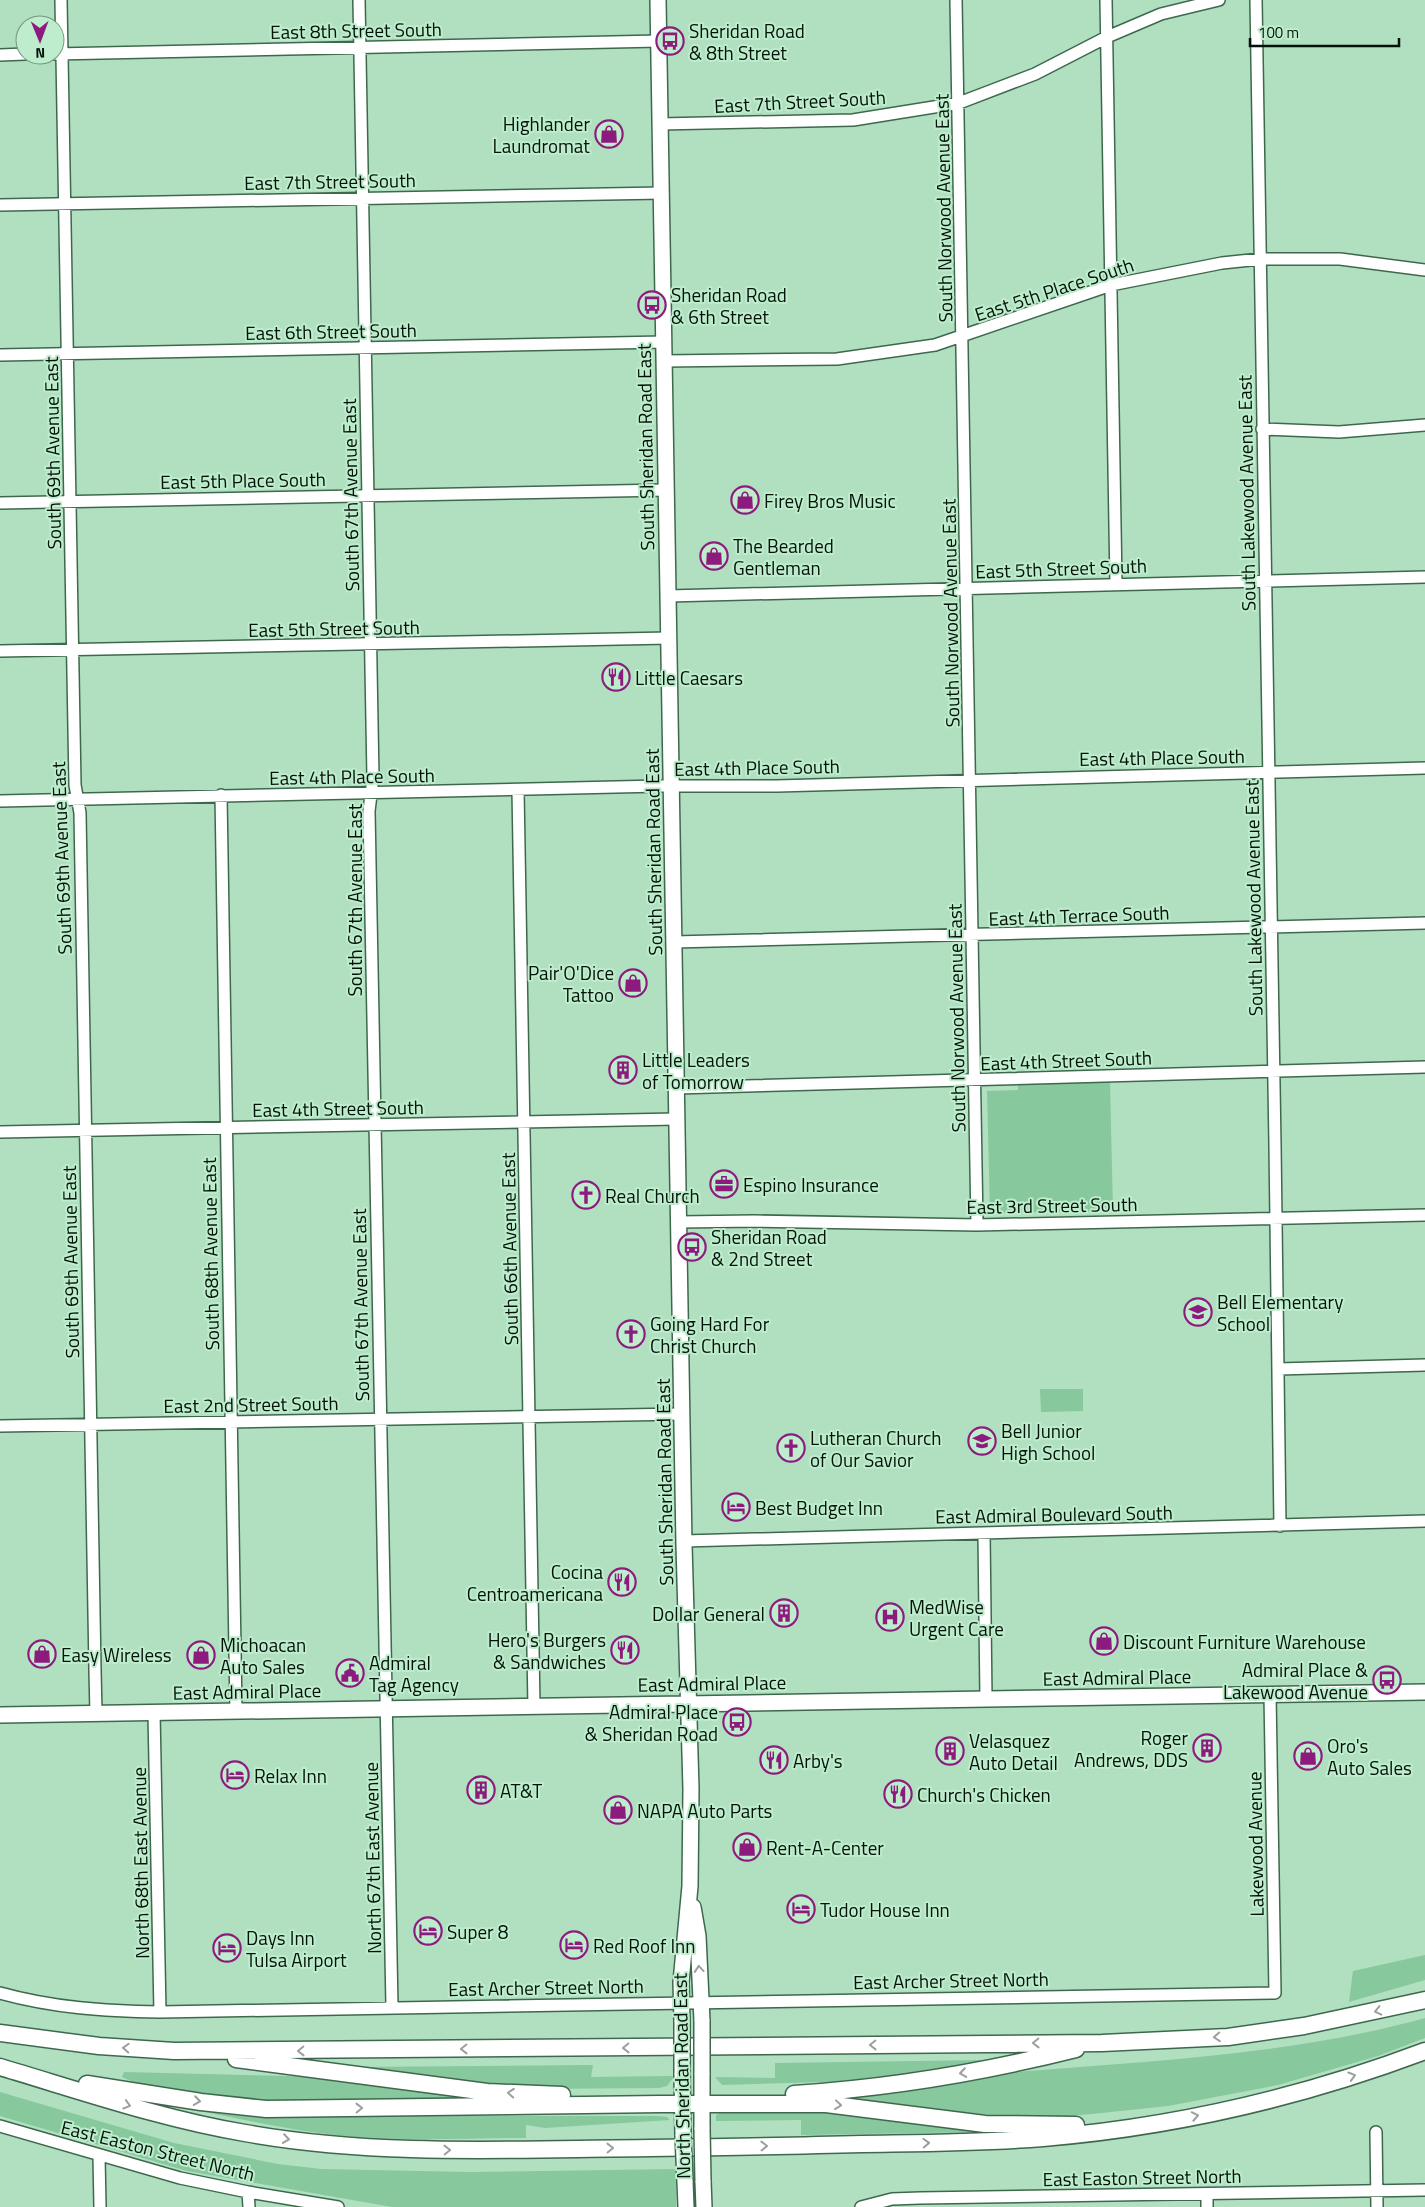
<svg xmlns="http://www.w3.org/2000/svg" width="1425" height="2207" font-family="'Titillium Web',sans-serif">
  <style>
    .green { fill: #87c89d }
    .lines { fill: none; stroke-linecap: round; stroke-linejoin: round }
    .minor-casing { stroke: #3e684d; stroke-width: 14 }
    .major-casing { stroke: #3e684d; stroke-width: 18 }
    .highway-casing { stroke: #3e684d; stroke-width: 19 }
    .minor { stroke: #fff; stroke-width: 11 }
    .major { stroke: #fff; stroke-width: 15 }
    .highway { stroke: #fff; stroke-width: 16 }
    .major-bridge-casing { stroke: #3e684d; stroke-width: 18; stroke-linecap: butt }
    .major-bridge { stroke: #fff; stroke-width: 15 }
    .oneway { stroke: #9aa09c }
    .labels { text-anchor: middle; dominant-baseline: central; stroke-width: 4; stroke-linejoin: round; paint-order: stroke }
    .street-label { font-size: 19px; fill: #031208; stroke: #beedcd }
    .poi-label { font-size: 19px; fill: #031208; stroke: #beedcd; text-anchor: start }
  </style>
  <rect width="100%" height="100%" fill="#b1e0c0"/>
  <path class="green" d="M1110,1082L1113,1211L990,1213L987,1091L1018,1090V1085Z
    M1040,1389H1083V1411L1041,1412Z
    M1425,1955V1980L1349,2002L1353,1971Z
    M1425,2018V2038L1378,2056L1278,2085L1168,2106L1092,2114L1032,2119L838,2100L842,2096C895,2088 949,2077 1003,2073C1144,2061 1288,2056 1425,2018Z
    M986,2060L987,2064L857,2081L722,2085L715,2077L775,2078V2063Z
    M593,2065L591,2077L673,2076V2078L667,2086L659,2088L528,2089L355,2067Z
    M124,2072L328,2077L485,2099L267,2103L144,2087L122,2077Z
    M0,2092L174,2143L278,2164L321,2169L470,2172L676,2169V2207H392L187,2171L0,2116Z
    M171,2105L295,2116H658L667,2117L670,2120L545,2128L526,2125V2138C463,2138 399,2142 336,2135C281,2129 226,2116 171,2105Z
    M724,2111L840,2112L984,2128L982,2132L801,2135V2120L716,2121V2115Z"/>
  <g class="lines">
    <g class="minor-casing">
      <path id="minor" d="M61,0L75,785L80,813C84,1114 89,1414 96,1714
        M359,0L373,778L369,811L392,2007
        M956,0L977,1225
        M1106,0L1116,584
        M1256,0L1275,1145L1280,1526
        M55,54L659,41
        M0,55L25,54
        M660,124L853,120L959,103L1035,74L1107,37L1161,14L1219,0
        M0,205L662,193
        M0,355L664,342
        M664,361L837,359L935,345L1111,285L1222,263L1260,259H1340L1425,270
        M1262,429L1339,432L1425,425
        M0,503L666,490
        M668,596L1425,577
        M0,651L669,638
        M518,790L534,1707
        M221,795L236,1712
        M0,801L659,786H777L1425,768
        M674,942L1425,923
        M677,1088L1425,1067
        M0,1132L677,1119
        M679,1222L755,1221L977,1225L1425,1215
        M1278,1369L1425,1365
        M0,1426L682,1414
        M984,1533L986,1700
        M684,1541L1425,1521
        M154,1713L160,2012
        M0,1993C54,2008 105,2011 160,2012L1275,1993L1270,1694
        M0,2126L180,2178L248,2192L338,2207
        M1376,2132L1377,2207
        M99,2156L100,2207
        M248,2192L249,2207
        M1207,2194V2207
        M861,2207L892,2199L920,2198L1425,2190"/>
    </g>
    <g class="major-casing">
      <path id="major" d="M658,0L684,1545L691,1789L690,1886L681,1982L682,2022
        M0,1715L1425,1692
        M693,1907L698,1936L702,2021
        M682,2073L683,2136
        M702,2073V2129
        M685,2181L686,2207
        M703,2181L704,2207"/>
    </g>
    <g class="highway-casing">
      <path id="highway" d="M0,2033L99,2046L174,2051L1102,2043L1228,2037L1304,2026L1425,2000
        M236,2059L487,2092L562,2095
        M0,2067C81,2091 162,2119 245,2133C380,2157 516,2149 651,2148C722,2147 792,2146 862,2144C923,2143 983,2143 1043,2138C1174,2127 1303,2097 1425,2051
        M87,2084L201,2102L266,2109L660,2104H826L985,2124L1076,2125
        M794,2094C889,2088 984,2072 1076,2049"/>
    </g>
    <use href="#minor" class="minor"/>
    <use href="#major" class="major"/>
    <use href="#highway" class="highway"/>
    <g class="major-bridge-casing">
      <path id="major-bridge" d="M682,2022V2073
        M702,2073V2021
        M702,2129L703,2181
        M683,2136L685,2181"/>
    </g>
    <use href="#major-bridge" class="major-bridge"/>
  </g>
  <defs><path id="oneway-chevron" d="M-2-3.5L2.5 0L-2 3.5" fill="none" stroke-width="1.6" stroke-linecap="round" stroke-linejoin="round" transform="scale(1.25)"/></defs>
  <g class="oneway">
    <use href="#oneway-chevron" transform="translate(699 1969) rotate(-95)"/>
    <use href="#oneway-chevron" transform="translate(1378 2011) rotate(167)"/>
    <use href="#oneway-chevron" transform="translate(1217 2037) rotate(176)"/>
    <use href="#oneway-chevron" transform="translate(1036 2043) rotate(179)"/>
    <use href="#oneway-chevron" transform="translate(873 2045) rotate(179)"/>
    <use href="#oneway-chevron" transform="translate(126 2048) rotate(-177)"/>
    <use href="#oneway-chevron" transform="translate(626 2048) rotate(179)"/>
    <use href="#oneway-chevron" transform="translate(464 2049) rotate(179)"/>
    <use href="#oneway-chevron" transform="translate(301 2051) rotate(179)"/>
    <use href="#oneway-chevron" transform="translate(963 2073) rotate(171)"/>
    <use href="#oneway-chevron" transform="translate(1352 2076) rotate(-17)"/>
    <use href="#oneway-chevron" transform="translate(511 2093) rotate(-176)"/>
    <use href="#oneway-chevron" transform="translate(197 2101) rotate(9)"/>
    <use href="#oneway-chevron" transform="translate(127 2105) rotate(17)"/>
    <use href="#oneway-chevron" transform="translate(838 2105) rotate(6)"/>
    <use href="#oneway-chevron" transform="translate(359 2108) rotate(-1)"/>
    <use href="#oneway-chevron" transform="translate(1195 2116) rotate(-11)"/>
    <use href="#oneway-chevron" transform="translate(286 2139) rotate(8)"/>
    <use href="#oneway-chevron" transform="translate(926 2143) rotate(-2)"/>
    <use href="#oneway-chevron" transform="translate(764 2146) rotate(-1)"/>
    <use href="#oneway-chevron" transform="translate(610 2148) rotate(-1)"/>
    <use href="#oneway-chevron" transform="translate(447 2150) rotate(-1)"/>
  </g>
  <defs>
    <g id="bus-ring" transform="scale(1.4375)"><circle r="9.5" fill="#beedcd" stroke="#8d1b7d" stroke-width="1.5"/><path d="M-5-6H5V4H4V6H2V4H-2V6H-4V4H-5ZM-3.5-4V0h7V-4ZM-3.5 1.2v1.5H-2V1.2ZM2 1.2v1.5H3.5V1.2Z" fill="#8d1b7d"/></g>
    <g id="shop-ring" transform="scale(1.4375)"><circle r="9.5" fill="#beedcd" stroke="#8d1b7d" stroke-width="1.5"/><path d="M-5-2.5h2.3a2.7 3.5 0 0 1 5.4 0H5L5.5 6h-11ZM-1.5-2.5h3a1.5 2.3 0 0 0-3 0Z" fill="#8d1b7d"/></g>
    <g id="restaurant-ring" transform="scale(1.4375)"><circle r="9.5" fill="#beedcd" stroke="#8d1b7d" stroke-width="1.5"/><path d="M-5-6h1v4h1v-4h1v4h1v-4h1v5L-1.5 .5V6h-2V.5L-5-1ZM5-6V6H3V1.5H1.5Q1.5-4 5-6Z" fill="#8d1b7d"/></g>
    <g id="building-ring" transform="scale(1.4375)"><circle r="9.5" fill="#beedcd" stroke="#8d1b7d" stroke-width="1.5"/><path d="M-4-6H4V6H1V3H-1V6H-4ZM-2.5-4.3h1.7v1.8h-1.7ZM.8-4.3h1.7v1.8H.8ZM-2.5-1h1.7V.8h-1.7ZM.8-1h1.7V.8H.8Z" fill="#8d1b7d"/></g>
    <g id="office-ring" transform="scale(1.4375)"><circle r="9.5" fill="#beedcd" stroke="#8d1b7d" stroke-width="1.5"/><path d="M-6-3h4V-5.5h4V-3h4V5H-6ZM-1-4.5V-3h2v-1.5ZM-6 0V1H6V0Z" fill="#8d1b7d"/></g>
    <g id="church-ring" transform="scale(1.4375)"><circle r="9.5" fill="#beedcd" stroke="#8d1b7d" stroke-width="1.5"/><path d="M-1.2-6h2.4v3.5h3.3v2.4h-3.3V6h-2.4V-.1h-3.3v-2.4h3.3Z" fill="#8d1b7d"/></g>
    <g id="school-ring" transform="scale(1.4375)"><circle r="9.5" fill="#beedcd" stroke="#8d1b7d" stroke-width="1.5"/><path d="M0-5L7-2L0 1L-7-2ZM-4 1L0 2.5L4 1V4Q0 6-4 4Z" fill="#8d1b7d"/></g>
    <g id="hotel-ring" transform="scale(1.4375)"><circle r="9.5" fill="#beedcd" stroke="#8d1b7d" stroke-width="1.5"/><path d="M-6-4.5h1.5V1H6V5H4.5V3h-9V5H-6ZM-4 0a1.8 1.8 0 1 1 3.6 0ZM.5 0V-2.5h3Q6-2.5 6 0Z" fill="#8d1b7d"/></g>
    <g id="hospital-ring" transform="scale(1.4375)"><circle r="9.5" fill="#beedcd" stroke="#8d1b7d" stroke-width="1.5"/><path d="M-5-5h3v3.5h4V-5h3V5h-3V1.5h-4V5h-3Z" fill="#8d1b7d"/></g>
    <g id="civic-ring" transform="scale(1.4375)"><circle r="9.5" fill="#beedcd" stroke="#8d1b7d" stroke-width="1.5"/><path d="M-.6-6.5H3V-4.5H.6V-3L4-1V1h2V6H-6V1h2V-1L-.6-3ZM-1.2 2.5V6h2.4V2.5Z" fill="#8d1b7d"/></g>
  </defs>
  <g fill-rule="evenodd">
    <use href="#bus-ring" x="670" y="41"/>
    <use href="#shop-ring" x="609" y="134"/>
    <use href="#bus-ring" x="652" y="305"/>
    <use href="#shop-ring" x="745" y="500"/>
    <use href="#shop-ring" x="714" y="556"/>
    <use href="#restaurant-ring" x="616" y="677"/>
    <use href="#shop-ring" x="633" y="983"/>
    <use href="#building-ring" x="623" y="1070"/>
    <use href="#office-ring" x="724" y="1184"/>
    <use href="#church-ring" x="586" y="1195"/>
    <use href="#bus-ring" x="692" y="1247"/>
    <use href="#school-ring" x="1198" y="1312"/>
    <use href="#church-ring" x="631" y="1334"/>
    <use href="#school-ring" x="982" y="1441"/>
    <use href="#church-ring" x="791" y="1448"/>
    <use href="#hotel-ring" x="736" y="1507"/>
    <use href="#restaurant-ring" x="622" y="1582"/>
    <use href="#building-ring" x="784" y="1613"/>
    <use href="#hospital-ring" x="890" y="1617"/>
    <use href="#shop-ring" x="1104" y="1641"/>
    <use href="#restaurant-ring" x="625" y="1650"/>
    <use href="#shop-ring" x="42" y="1654"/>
    <use href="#shop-ring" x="201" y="1655"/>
    <use href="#civic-ring" x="350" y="1673"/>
    <use href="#bus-ring" x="1387" y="1680"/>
    <use href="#bus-ring" x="737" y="1722"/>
    <use href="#building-ring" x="1207" y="1748"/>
    <use href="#building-ring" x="950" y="1751"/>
    <use href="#shop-ring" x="1308" y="1756"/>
    <use href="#restaurant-ring" x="774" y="1760"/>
    <use href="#hotel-ring" x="235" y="1775"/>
    <use href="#building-ring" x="481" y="1790"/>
    <use href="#restaurant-ring" x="898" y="1794"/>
    <use href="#shop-ring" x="618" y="1810"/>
    <use href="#shop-ring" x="747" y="1847"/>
    <use href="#hotel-ring" x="801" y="1909"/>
    <use href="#hotel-ring" x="428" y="1931"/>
    <use href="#hotel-ring" x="574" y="1945"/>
    <use href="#hotel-ring" x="227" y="1948"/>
  </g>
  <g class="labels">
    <g class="street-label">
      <text transform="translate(356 30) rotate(-1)">East 8th Street South</text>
      <text transform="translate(800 101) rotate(-3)">East 7th Street South</text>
      <text transform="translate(330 181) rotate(-1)">East 7th Street South</text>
      <text transform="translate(943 208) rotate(-91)">South Norwood Avenue East</text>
      <text transform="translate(1054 289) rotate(-18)">East 5th Place South</text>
      <text transform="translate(331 331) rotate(-1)">East 6th Street South</text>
      <text transform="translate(645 447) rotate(-91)">South Sheridan Road East</text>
      <text transform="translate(52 453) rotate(-91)">South 69th Avenue East</text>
      <text transform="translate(243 480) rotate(-1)">East 5th Place South</text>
      <text transform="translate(1246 493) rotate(-91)">South Lakewood Avenue East</text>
      <text transform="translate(350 495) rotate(-91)">South 67th Avenue East</text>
      <text transform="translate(1061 568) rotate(-2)">East 5th Street South</text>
      <text transform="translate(950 613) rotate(-91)">South Norwood Avenue East</text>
      <text transform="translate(334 628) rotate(-1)">East 5th Street South</text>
      <text transform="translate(1162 757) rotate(-1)">East 4th Place South</text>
      <text transform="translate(757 767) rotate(-1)">East 4th Place South</text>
      <text transform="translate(352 776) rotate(-1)">East 4th Place South</text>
      <text transform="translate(653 852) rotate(-91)">South Sheridan Road East</text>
      <text transform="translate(61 858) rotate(-92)">South 69th Avenue East</text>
      <text transform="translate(1253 898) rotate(-91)">South Lakewood Avenue East</text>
      <text transform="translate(354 900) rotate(-90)">South 67th Avenue East</text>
      <text transform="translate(1079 915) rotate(-2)">East 4th Terrace South</text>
      <text transform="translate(956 1018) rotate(-91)">South Norwood Avenue East</text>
      <text transform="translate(1066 1060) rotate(-2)">East 4th Street South</text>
      <text transform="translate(338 1108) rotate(-1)">East 4th Street South</text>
      <text transform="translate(1052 1205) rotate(-1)">East 3rd Street South</text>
      <text transform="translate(509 1249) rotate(-91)">South 66th Avenue East</text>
      <text transform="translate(210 1254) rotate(-91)">South 68th Avenue East</text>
      <text transform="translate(70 1262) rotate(-91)">South 69th Avenue East</text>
      <text transform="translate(360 1305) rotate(-91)">South 67th Avenue East</text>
      <text transform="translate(251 1404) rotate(-1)">East 2nd Street South</text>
      <text transform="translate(664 1482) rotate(-91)">South Sheridan Road East</text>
      <text transform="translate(1054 1514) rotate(-1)">East Admiral Boulevard South</text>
      <text transform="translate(1117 1677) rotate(-1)">East Admiral Place</text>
      <text transform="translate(712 1683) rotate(-1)">East Admiral Place</text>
      <text transform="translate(247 1691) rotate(-1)">East Admiral Place</text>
      <text transform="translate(1255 1844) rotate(-91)">Lakewood Avenue</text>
      <text transform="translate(372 1858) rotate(-91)">North 67th East Avenue</text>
      <text transform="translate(140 1863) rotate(-91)">North 68th East Avenue</text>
      <text transform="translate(951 1980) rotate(-1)">East Archer Street North</text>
      <text transform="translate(546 1987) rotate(-1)">East Archer Street North</text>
      <text transform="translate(681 2076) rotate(-91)">North Sheridan Road East</text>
      <text transform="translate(158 2150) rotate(14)">East Easton Street North</text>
      <text transform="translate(1142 2177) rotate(-1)">East Easton Street North</text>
    </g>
    <g class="poi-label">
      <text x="689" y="30">Sheridan Road<tspan x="689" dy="22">&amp; 8th Street</tspan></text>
      <text x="590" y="123" text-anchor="end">Highlander<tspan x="590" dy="22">Laundromat</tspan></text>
      <text x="671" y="294">Sheridan Road<tspan x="671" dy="22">&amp; 6th Street</tspan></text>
      <text x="764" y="500">Firey Bros Music</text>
      <text x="733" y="545">The Bearded<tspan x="733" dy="22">Gentleman</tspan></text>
      <text x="635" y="677">Little Caesars</text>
      <text x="614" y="972" text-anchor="end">Pair'O'Dice<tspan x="614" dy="22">Tattoo</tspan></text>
      <text x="642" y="1059">Little Leaders<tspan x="642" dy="22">of Tomorrow</tspan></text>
      <text x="743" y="1184">Espino Insurance</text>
      <text x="605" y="1195">Real Church</text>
      <text x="711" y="1236">Sheridan Road<tspan x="711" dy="22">&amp; 2nd Street</tspan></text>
      <text x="1217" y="1301">Bell Elementary<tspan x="1217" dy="22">School</tspan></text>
      <text x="650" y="1323">Going Hard For<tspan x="650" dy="22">Christ Church</tspan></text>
      <text x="1001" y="1430">Bell Junior<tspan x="1001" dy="22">High School</tspan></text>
      <text x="810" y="1437">Lutheran Church<tspan x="810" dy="22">of Our Savior</tspan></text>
      <text x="755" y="1507">Best Budget Inn</text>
      <text x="603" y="1571" text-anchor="end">Cocina<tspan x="603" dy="22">Centroamericana</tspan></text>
      <text x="909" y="1606">MedWise<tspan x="909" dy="22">Urgent Care</tspan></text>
      <text x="765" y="1613" text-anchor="end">Dollar General</text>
      <text x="606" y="1639" text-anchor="end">Hero's Burgers<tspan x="606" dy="22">&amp; Sandwiches</tspan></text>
      <text x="1123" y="1641">Discount Furniture Warehouse</text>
      <text x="220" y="1644">Michoacan<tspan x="220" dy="22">Auto Sales</tspan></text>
      <text x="61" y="1654">Easy Wireless</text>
      <text x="369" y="1662">Admiral<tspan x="369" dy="22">Tag Agency</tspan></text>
      <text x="1368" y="1669" text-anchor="end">Admiral Place &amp;<tspan x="1368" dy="22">Lakewood Avenue</tspan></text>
      <text x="718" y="1711" text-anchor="end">Admiral Place<tspan x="718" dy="22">&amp; Sheridan Road</tspan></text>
      <text x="1188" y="1737" text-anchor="end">Roger<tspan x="1188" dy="22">Andrews, DDS</tspan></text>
      <text x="969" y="1740">Velasquez<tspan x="969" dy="22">Auto Detail</tspan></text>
      <text x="1327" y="1745">Oro's<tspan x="1327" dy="22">Auto Sales</tspan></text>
      <text x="793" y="1760">Arby's</text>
      <text x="254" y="1775">Relax Inn</text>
      <text x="500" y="1790">AT&amp;T</text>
      <text x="917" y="1794">Church's Chicken</text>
      <text x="637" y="1810">NAPA Auto Parts</text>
      <text x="766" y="1847">Rent-A-Center</text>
      <text x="820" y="1909">Tudor House Inn</text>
      <text x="447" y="1931">Super 8</text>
      <text x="246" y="1937">Days Inn<tspan x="246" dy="22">Tulsa Airport</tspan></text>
      <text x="593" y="1945">Red Roof Inn</text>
    </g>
  </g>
  <g transform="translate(40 40) rotate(179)"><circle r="24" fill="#beedcd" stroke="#73957e"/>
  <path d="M0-4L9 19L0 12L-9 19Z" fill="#8d1b7d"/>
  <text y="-8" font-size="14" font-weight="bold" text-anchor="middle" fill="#031208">N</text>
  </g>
  <path d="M1250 38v8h149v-8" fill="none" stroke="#031208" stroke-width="2.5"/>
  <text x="1258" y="38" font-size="15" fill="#031208" stroke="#beedcd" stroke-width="4" paint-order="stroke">100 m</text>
</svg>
